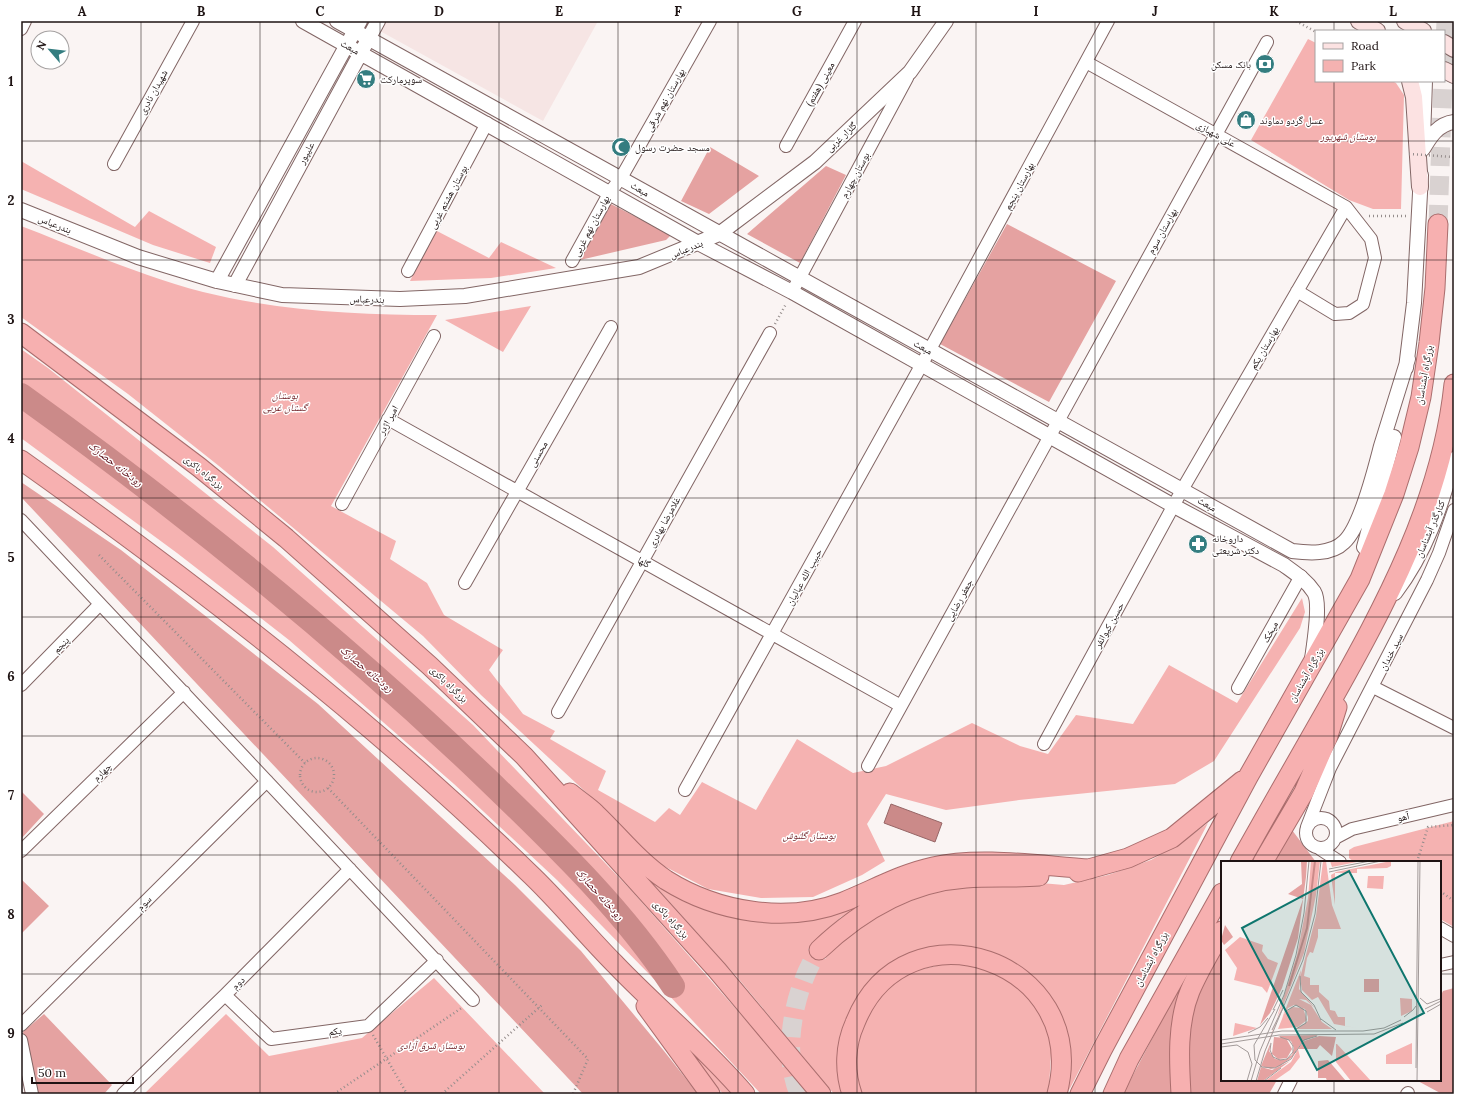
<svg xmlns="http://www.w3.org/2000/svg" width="1475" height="1115" font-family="Lora,'Noto Naskh Arabic',serif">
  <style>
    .built { fill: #f6e5e4 }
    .green { fill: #f5b2b1 }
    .forest { fill: #e5a2a1 }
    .water { fill: #cb8a89; stroke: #976666 }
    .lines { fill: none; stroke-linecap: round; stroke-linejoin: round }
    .river { stroke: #cb8a89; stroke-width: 24 }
    .trunk-tunnel { stroke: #d9d2d1; stroke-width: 19; stroke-dasharray: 19 10; stroke-linecap: butt }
    .minor-casing { stroke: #826665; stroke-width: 14 }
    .tertiary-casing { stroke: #826665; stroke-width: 16 }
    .secondary-casing { stroke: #826665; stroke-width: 18 }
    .trunk-casing { stroke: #aa6d6d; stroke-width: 21 }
    .path { stroke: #958d8c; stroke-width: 2.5; stroke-dasharray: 1 3; stroke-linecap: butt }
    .minor { stroke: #fff; stroke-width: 12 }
    .tertiary { stroke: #fff; stroke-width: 14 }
    .secondary { stroke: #fce2e2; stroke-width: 16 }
    .trunk { stroke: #f7b0b0; stroke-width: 19 }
    .path-bridge { stroke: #958d8c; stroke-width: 2.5; stroke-dasharray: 1 3; stroke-linecap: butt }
    .grid { fill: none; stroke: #1e1313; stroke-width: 1; stroke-opacity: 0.55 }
    .labels { text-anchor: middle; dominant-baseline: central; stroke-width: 3; stroke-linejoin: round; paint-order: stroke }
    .street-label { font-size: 10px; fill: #1e1313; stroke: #fff }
    .poi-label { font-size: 10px; fill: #1e1313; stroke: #fff; text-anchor: start }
    .park-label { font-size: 10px; font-style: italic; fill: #6f2127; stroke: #fff }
    .water-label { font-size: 11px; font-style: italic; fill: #5d0e18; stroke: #fff }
    .inset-river { fill: none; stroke: #cb8a89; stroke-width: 2 }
    .inset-road { fill: none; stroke: #a29a99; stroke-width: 1 }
    .view { fill: #0f766e; fill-opacity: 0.15; stroke: #0f766e; stroke-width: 2 }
    .inset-edge { fill: none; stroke: #1e1313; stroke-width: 2 }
    .neatline { fill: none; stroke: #1e1313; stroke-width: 1.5 }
    .grid-label { font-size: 13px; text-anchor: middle; font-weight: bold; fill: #1e1313 }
  </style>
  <rect width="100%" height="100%" fill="#faf4f3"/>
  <path class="built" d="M386,21H598L543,121L380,31Z"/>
  <path class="green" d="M1308,39L1316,43V81H1392L1396,83L1404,95L1401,209H1373L1349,200L1251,140Z
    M21,161L135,227L149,211L216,247L210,263L153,245L21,189Z
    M21,226C81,249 141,276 203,292C280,311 359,315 437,315L331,506L396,541L390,559L427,583L444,615L503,650L489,670L523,714L555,731L550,739L606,771L598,790L655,822L669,808L680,815L702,782L756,810L797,739L853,773L886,766L972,723L1020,746L1048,754L1076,715L1133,724L1169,665L1237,703L1302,598L1305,612L1300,628L1214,761L1175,784L1019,800L946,810L886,794L867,824L885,861L862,875L813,897L761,898L708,889L658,863L590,796L481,695L423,636L219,466L128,394L21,317Z
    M435,230L489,258L501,242L556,268L491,278L410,281Z
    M531,306L503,352L445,320Z
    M21,349L48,368L273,547L473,725L630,889L774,1052L807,1094H761L651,976L557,880L454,784L289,640L177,553L21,438Z
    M593,817L698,904L851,905L994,872L859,907L841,917L810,946L825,959L840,941L865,922L926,891L1029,882L1064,885L1108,875L1151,860L1181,843L1208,823L1067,1094H1062L1053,1007L954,949L866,992L846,1094H834L737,977Z
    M1454,821V927L1440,919V862H1354L1349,858V850L1354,847Z
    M962,960L1025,988L1052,1035L1049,1088L1047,1094H856L852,1062L865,1012L901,974Z
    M434,978L545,1094H144L226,1014L269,1056L362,1038Z
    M644,997L732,1094H723Z"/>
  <path class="forest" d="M710,147L759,176L709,214L681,201Z
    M826,166L846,175L800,263L747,234Z
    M609,203L671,235L666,240L580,260Z
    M1007,224L1116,281L1049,402L940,344Z
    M21,482L121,550L318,704L515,885L581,951L664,1051L698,1094H583L21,497Z
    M21,791L44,814L21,839Z
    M1289,826L1316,862H1269Z
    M21,879L49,906L21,934Z
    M1222,942V1080H1277L1269,1094H1187L1184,1076L1192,1005Z
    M1193,961L1177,1094H1123Z
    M1454,988V1094H1442L1416,1080H1440V997L1443,991Z
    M44,1014L112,1085L104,1094H37L23,1032Z"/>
  <path class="water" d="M891,804L942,823L935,842L884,823Z"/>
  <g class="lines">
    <path class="river" d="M21,395C184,512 341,639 486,778C553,843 621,907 673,986"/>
    <path class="trunk-tunnel" d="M1444,67L1446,21
      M1438,224L1443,81
      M799,1094C781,1052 794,987 819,950"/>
    <g class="minor-casing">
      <path id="minor" d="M21,29L25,21
        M1086,62L1346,207L1371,239L1375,258L1363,304L1349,313L1335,314L1297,291
        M786,146L855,21
        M114,164L193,21
        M572,261L610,192L621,178L710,21
        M408,271L487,123
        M792,292L907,78
        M388,419L901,706
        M342,504L434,336
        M21,520L473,1000
        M465,583L611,327
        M21,685L100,604
        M1373,687L1454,728
        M1238,688L1301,576
        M558,712L770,333
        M1044,744L1182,490L1346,207
        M868,766L1267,42
        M685,790L922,364L1108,21
        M1306 833a15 15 0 1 1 30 0a15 15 0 1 1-30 0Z
        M1307,827L1330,768L1427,580L1439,553L1454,510
        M1335,838L1352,829L1454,805
        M1320,849L1340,862
        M21,851L184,692
        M1440,928L1454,936
        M1440,965L1454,962
        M225,995L271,1039L368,1026L437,960
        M21,1025L267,781
        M21,1040L32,1094
        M123,1094L225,995L350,869
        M1284,1094L1291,1080
        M1407,1094L1408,1093"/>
    </g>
    <g class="tertiary-casing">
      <path id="tertiary" d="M303,21L700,244L792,292L1174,506L1284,565C1295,573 1306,580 1314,592C1321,603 1314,644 1312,659
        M337,21L1292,551C1308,553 1331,555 1344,542C1361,527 1375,469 1381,446C1390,417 1399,388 1408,359
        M1423,139L1425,81
        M1423,149C1430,137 1438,124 1454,122
        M21,210L138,257L217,281L282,295L400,299L465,296L639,267L719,234L815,162L910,72L946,21
        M217,281L360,21
        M235,285L378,21
        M1406,368L1414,303L1421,175
        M1364,547L1394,437
        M1395,593C1426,552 1441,507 1454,459"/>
    </g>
    <g class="secondary-casing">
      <path id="secondary" d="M1359,21L1377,31
        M1405,21L1423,31
        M1444,43L1454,49
        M1444,70L1454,75
        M1410,81L1414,97L1420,187"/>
    </g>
    <g class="trunk-casing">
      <path id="trunk" d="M21,333L199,467L286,538L430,666L524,756L717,970L821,1094
        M21,460C200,587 371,719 528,872C559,901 585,934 615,964C657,1008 705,1047 745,1094
        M570,793C578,800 588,806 596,814C619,836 639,862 666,880C717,912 786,924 843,902C873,890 901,874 933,867C980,856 1041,866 1090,869
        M1240,862C1269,810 1299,758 1328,707C1385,606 1442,501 1454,384
        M1263,862L1304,792L1327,739L1337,707
        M1078,872L1128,858L1172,838L1242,781
        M819,950C860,911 908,882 966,878C990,876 1015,878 1039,876
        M646,1006L710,1094
        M852,1094C844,1071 845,1045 855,1023C905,897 1092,960 1057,1094
        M1080,1094L1102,1050L1248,777L1360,579L1394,494L1409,447L1421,397L1429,343L1435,288L1438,224
        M1113,1094L1129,1059L1222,893
        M1181,1094C1179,1060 1177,1023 1190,991C1199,970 1211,950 1222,931"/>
    </g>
    <path class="path" d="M1296,21L1316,32
      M1369,216H1406
      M775,324L786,304
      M99,555L305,763
      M300 775a17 17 0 1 1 34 0a17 17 0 1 1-34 0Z
      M328,788L588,1059L573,1094
      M1417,862L1428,827L1454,825
      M1440,891L1454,901
      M373,1035L407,1094
      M334,1094L463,1007
      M442,1094L542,1005"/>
    <use href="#minor" class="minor"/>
    <use href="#tertiary" class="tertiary"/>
    <use href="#secondary" class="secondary"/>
    <use href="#trunk" class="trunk"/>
    <path class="path-bridge" d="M1409,154L1454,157"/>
  </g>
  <path class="grid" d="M141,21V1094M260,21V1094M380,21V1094M499,21V1094M618,21V1094M738,21V1094M857,21V1094M976,21V1094M1095,21V1094M1214,21V1094M1334,21V31M1334,81V862M21,141H1454M21,260H1454M21,379H1454M21,498H1454M21,617H1454M21,736H1454M21,855H1454M21,974H1222M1440,974H1454M1334,1080V1094"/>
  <defs>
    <g id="bank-disc" transform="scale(1)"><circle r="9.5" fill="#347d80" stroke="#fff"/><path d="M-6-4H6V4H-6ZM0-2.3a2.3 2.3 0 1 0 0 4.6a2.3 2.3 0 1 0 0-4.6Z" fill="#fff"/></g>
    <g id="supermarket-disc" transform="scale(1)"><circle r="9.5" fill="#347d80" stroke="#fff"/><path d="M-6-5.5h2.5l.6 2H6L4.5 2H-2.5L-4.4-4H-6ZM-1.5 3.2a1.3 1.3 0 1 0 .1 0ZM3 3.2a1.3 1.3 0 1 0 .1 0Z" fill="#fff"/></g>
    <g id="shop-disc" transform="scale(1)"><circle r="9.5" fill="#347d80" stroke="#fff"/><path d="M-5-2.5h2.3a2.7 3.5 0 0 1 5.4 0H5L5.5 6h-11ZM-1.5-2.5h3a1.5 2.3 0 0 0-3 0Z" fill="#fff"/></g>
    <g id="mosque-disc" transform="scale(1)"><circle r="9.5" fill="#347d80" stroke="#fff"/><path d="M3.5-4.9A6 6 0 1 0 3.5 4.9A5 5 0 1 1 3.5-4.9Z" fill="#fff"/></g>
    <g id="pharmacy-disc" transform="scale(1)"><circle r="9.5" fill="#347d80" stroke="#fff"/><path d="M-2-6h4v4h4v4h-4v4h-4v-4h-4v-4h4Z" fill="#fff"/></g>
  </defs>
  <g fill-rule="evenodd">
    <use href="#bank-disc" x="1265" y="64"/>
    <use href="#supermarket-disc" x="366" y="79"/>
    <use href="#shop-disc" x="1246" y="120"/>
    <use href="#mosque-disc" x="621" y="147"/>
    <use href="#pharmacy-disc" x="1198" y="544"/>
  </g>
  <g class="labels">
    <g class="street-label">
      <text transform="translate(350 47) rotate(29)">مبعث</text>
      <text transform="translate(820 84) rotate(-61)">معینی (هفتم)</text>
      <text transform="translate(153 92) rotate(-61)">شهیدان نادری</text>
      <text transform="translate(665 100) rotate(-61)">بهارستان نهم شرقی</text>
      <text transform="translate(1216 134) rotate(29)">علی شهبازی</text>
      <text transform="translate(841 137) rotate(-43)">گلزار غربی</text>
      <text transform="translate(306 153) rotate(-62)">علیپور</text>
      <text transform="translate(855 175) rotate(-62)">بوستان چهارم</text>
      <text transform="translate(1019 186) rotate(-62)">بهارستان پنجم</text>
      <text transform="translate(640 189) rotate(30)">مبعث</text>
      <text transform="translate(448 197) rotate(-62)">بوستان هشتم غربی</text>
      <text transform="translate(55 224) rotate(22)">بندرعباس</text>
      <text transform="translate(591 226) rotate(-62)">بهارستان نهم غربی</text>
      <text transform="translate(1162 231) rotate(-61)">بهارستان سوم</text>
      <text transform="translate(686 249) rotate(-22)">بندرعباس</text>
      <text transform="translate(367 299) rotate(1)">بندرعباس</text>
      <text transform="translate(923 347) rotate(29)">مبعث</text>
      <text transform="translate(1264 348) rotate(-60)">بهارستان یکم</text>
      <text transform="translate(1424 375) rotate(-80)">بزرگراه آبشناسان</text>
      <text transform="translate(388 420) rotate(-61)">امیر اژدر</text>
      <text transform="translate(538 454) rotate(-60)">محسنی</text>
      <text transform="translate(204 472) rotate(39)">بزرگراه باکری</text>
      <text transform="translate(1207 504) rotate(29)">مبعث</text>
      <text transform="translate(664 522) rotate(-61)">غلامرضا بهادری</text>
      <text transform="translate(1430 529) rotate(-67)">کنارگذر آبشناسان</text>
      <text transform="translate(644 562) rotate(29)">گلها</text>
      <text transform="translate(804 577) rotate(-61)">حبیب الله عبائیان</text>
      <text transform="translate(959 600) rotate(-61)">جعفر رضایی</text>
      <text transform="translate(1109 625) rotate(-61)">حسین کیوانفر</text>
      <text transform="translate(1270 632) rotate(-61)">میخک</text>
      <text transform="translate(61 645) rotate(-46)">پنجم</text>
      <text transform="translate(1391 652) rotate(-63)">سید خندان</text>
      <text transform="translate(1306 675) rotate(-60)">بزرگراه آبشناسان</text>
      <text transform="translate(449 684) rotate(44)">بزرگراه باکری</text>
      <text transform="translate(102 772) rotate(-44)">چهارم</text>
      <text transform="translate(1403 817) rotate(-13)">آهو</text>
      <text transform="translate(144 903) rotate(-45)">سوم</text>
      <text transform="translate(671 919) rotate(48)">بزرگراه باکری</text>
      <text transform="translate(1151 959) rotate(-62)">بزرگراه آبشناسان</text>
      <text transform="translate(238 983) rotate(-45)">دوم</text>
      <text transform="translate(335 1031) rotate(-8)">یکم</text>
    </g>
    <g class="poi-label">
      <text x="1251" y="64" text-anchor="end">بانک مسکن</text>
      <text x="380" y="79">سوپرمارکت</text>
      <text x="1260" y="120">عسل گردو دماوند</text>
      <text x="635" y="147">مسجد حضرت رسول</text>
      <text x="1212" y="538">داروخانه<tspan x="1212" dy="12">دکتر شریعتی</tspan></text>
    </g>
    <g class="park-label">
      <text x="1348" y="136">بوستان شهریور</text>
      <text x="285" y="395">بوستان<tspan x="285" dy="12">گستان غربی</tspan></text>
      <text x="809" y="835">بوستان گلنوش</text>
      <text x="431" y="1045">بوستان شرق آزادی</text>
    </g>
    <g class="water-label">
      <text transform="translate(116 464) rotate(38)">رودخانه حصارک</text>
      <text transform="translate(367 669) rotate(40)">رودخانه حصارک</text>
      <text transform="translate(600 894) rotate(48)">رودخانه حصارک</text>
    </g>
  </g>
  <g transform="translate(1221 861)">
    <rect width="220" height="220" fill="#faf4f3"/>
    <path d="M90,0H99L95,34L83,92L32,220L62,143L56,156L76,94L87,37ZM102,0H105L111,44L120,68H97V76L92,92L89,91L86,97L83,115L89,117V124H98V131L108,140L109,149L114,150L117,156H124V165L136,167L113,163L97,136L91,139L81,129L79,117L95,55ZM109,0H141L111,6ZM170,0V5L166,7L136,8V12H114V44L110,14L115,11ZM147,15H163L162,28L146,27ZM19,76L42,84L41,90L47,98L57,102L46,132L41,126L13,119L16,107L4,89ZM80,109L78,128L94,147L85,139L78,138L90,144L101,161L111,168H75L87,160V156L84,148L73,144L67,147L63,153L71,146L82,147L86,159L77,166L57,168L63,153L61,157ZM179,137L191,138V150L180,155ZM14,162L36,167L12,175ZM191,182V203H165V194ZM115,183H116L150,220H130L115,201ZM77,188L79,196L69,209L53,220H44L70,201Z" fill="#f5b2b1"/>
    <path d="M80,0H86L85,16L77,77L61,127L49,152L39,164L82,38L67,33L81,23ZM4,64L12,76L3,84L0,79ZM143,118H158V131H143ZM97,174L82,180L71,196L59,205L50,208L40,205L50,181L48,190L54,198L64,199L71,194L73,187L70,180L57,175ZM98,175L115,176L111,195L99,184L96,188H77L83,180ZM53,176L65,177L71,188L66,197L57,198L51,193ZM107,199L125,220H106L105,217H97V200ZM69,200L42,220H36L40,206L51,209Z" fill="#e5a2a1"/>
    <path class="inset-river" d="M68,125L86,67L94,0"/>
    <path class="inset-road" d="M108,8L149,0M108,11L160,0M79,115L80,131L93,144L100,159M199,137L206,143L219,138M54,148L33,184L34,199L41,206L54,207L70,198L75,190M204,148L220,140M52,149L62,129M65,150L75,144L85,150V162L75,168M206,151L220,143M183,156L192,149L195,145M100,158L115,169M51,169L63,145M27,172L39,166L47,157M0,179L61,170H142L163,167L180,159M50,182L49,189L52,196L59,199L66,198L72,191V185L68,179L59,176M0,183L58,174L153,173L182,162M0,186L16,184L27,191L31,203L26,220M74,192L83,179L96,175M195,207L197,0M30,220L39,190L63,134L75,94L83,52L88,0M35,220L44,190L82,99L94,53L100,0M43,220L60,207M196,220L199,0"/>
    <path class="view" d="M128,10L203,152L96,209L21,67Z"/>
    <rect width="220" height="220" class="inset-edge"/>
  </g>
  <rect width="1475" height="1115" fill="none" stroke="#ffffff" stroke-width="44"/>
  <rect x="1315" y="30" width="130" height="52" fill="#ffffff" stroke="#a5a1a1"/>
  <rect x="1323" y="43" width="20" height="6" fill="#fce2e2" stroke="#a5a1a1"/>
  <text x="1351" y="50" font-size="12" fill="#1e1313">Road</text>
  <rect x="1323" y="60" width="20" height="12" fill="#f5b2b1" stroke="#a5a1a1"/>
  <text x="1351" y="70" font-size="12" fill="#1e1313">Park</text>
  <g transform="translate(50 50) rotate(298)"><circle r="19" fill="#ffffff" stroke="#a5a1a1"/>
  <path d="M0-3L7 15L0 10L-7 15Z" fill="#347d80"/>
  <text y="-6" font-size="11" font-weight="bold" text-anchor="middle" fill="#1e1313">N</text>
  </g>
  <path d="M32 1077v6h101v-6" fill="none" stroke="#1e1313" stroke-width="2"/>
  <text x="38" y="1077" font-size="12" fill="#1e1313" stroke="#ffffff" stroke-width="3" paint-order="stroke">50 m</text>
  <rect x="22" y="22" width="1431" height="1071" class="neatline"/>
  <g class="grid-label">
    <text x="82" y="16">A</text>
    <text x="201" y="16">B</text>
    <text x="320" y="16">C</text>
    <text x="439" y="16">D</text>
    <text x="559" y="16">E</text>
    <text x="678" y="16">F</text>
    <text x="797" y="16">G</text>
    <text x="916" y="16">H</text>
    <text x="1036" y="16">I</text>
    <text x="1155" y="16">J</text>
    <text x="1274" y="16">K</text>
    <text x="1393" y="16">L</text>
    <text x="11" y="86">1</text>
    <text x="11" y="205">2</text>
    <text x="11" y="324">3</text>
    <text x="11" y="443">4</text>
    <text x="11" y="562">5</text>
    <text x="11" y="681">6</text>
    <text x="11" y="800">7</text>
    <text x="11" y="919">8</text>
    <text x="11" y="1038">9</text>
  </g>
</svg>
